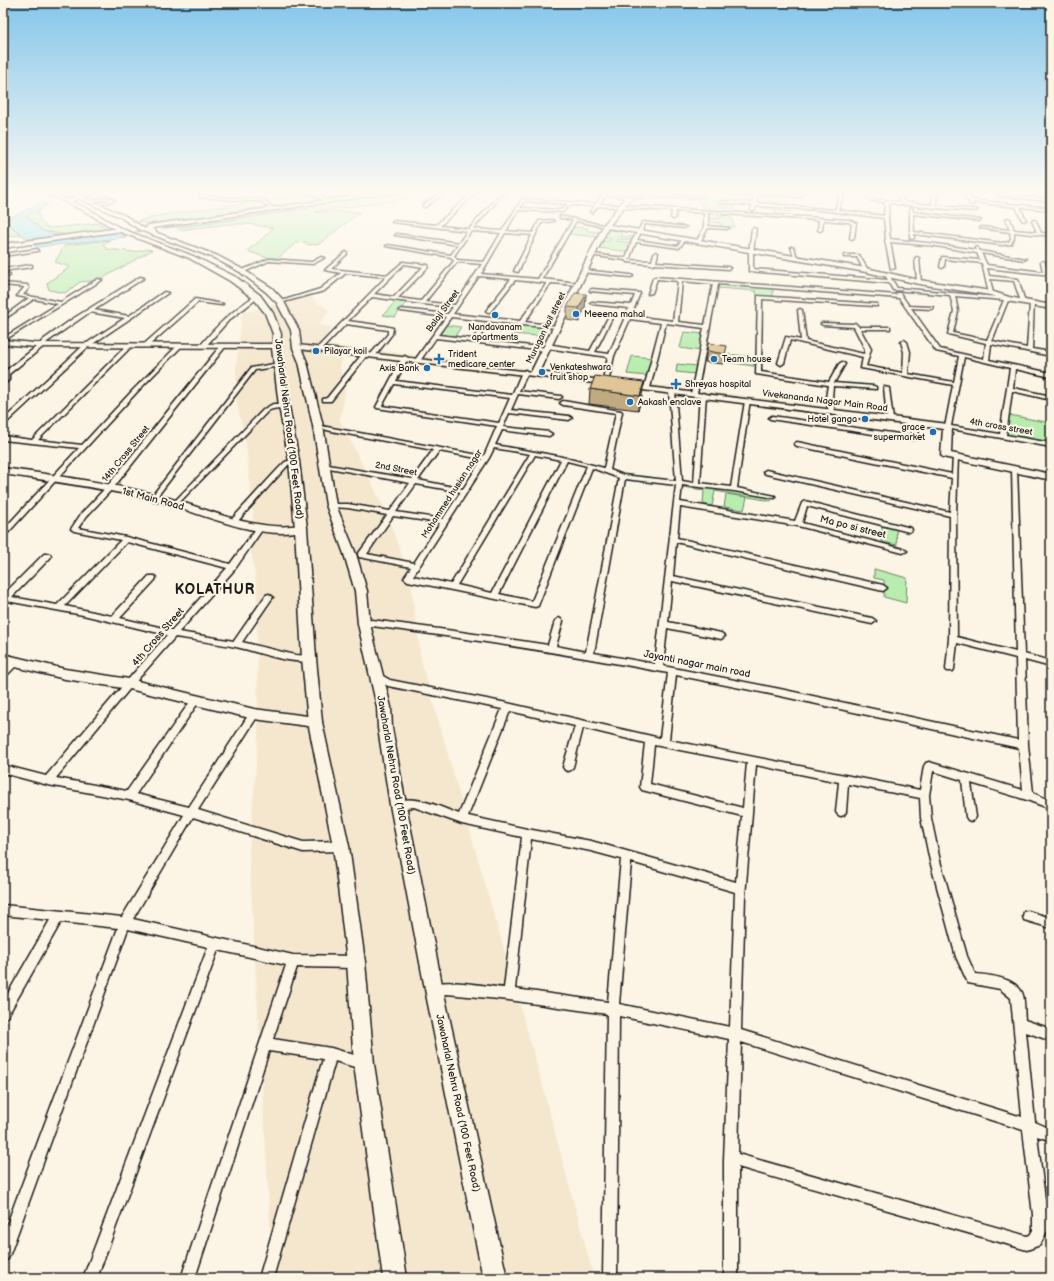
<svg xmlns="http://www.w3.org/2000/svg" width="1054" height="1281" font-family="'Balsamiq Sans',sans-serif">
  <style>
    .built { fill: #f4e7cd }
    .green { fill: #b8edaf; stroke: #6a8466 }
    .water { fill: #90e0ec; stroke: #629299 }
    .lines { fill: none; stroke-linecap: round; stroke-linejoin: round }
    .stream { stroke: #629299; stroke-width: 1.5 }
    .street-casing { stroke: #1c1c1c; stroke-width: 3 }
    .secondary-casing { stroke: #1c1c1c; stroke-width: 3 }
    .primary-casing { stroke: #1c1c1c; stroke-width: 3 }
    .street { fill: #fcf5e5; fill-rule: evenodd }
    .secondary { fill: #fcf5e5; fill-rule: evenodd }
    .primary { fill: #fcf5e5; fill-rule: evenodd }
    .wall { fill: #c1aa81; stroke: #1c1c1c }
    .shaded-wall { fill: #9d8b69; stroke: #1c1c1c }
    .building { fill: #e0c696; stroke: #1c1c1c }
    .poi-dot { fill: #1f6fb2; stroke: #fcf5e5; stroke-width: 1.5 }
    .labels { text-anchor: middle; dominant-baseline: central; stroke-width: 4; stroke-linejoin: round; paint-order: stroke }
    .far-street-label { font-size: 9px; fill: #1c1c1c; stroke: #fcf5e5 }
    .far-poi-label { font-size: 9px; fill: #1c1c1c; stroke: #fcf5e5; text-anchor: start }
    .street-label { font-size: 10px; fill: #1c1c1c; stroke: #fcf5e5 }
    .district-label { font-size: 14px; font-weight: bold; letter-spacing: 1px; fill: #1c1c1c; stroke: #fcf5e5 }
  </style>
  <rect width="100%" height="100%" fill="#fcf5e5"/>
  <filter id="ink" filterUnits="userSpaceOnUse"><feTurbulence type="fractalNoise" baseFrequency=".025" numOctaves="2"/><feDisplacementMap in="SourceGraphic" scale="8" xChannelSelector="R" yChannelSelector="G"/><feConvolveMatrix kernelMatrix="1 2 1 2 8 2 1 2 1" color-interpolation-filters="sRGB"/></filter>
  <g filter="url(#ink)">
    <path class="built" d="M311,294L315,301L330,311L318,325L332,327L321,344L540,370L942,421L941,431L592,386L343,356L340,367L345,391L340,420L388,516L411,584L421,660L537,1065L594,1278H273L249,853L258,739L257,589L251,550L253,513L246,445L237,403L236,367L242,313Z"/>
    <path class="green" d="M332,191H378L148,224L138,221L168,214Z
      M411,191H457L315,212H336L338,211L360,212L319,244L308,245L306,242L296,243L278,258L265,257L247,251C257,244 265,236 273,228L248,224H229L180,230L174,224Z
      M660,191H755L787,196L784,200L789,201L791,212L775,211V205L778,206V202L769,201L766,205L736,203L735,209L727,208L725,213L703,211L701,202H705L702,195L663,196Z
      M48,204L38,212L40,220L46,227L52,228L98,223L108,229L69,235L43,231L25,215Z
      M724,214L729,215L731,219L733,220L734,227H721L720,223L709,222L710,218H720V217H724Z
      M4,220L21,235L3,237Z
      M573,227L588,228L587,231L599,232L597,237L569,234Z
      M607,230L622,231L620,236L634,237L633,240L617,239L616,241L632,243L629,252L599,248L602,241H610L611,238L604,237Z
      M110,240L103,244L107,249L135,252L147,249L152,250L105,277L91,281L80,282L65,293L49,290L47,283L70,267L55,262L65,245Z
      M719,284L773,288V297L757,296L756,291L718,288Z
      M396,301L406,303L395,317L383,315Z
      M517,324L544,327L539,336L511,334Z
      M446,325L461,327L455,336L440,335Z
      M684,332L704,334L701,351L680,348Z
      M728,354L754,357V366L727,362Z
      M632,356L652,358L648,376L627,374Z
      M677,364L697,366L695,374L676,372Z
      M1009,415L1051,423V443L1007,436Z
      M682,485L727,489L772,498L771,501L715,491L712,506L703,504L704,490L682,487Z
      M726,494L747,497L744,510L724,507Z
      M882,525L896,529L897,545L882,542Z
      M874,569L907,578L906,603L884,597V580L874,578Z"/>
    <path class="water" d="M45,202L48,204L26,216L43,231L70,238L116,232L127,237L37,247L4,220Z"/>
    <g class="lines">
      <path class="stream" d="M162,228L189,226L308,208
        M135,232L142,231"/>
      <g class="street-casing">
        <path id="street" d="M291,191L317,193L326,200L323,201L315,195Z
          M341,191H345L355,198L352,199Z
          M443,191H447L425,207H423V205Z
          M474,191H478L440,226L469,229L502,192L503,194L473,229L502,231L522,199L596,204L606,191L608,192L600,204L849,220L856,223L854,238L852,239L850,238L852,224L848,222L823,220L822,230L820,231L818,230L819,220L708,213V226L729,228L727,229L708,228L700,242L698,243L696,242L704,228V213L676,211L675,218L673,219L671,218L672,211L598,206L592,213L590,212L595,206L570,205L562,212L518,210L506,231L533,233L539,221L552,220L554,221L541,223L518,272L514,271L532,235L505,233L481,274L538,279L573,220L560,218V216L608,226L606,227L576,221L542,279L578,283L580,284L578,285L551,283L525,322L557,326L559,327L557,328L521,325L451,317L438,335L473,339L482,326H484L486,327L478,340L548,348L549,349L546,351L436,338L420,361H416L415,360L446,317L401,311L399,310L401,309L448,314L453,307L422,304L372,297L348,321L384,326L393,328L392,334L375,356L370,355L388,334V330L346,324L323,348H319V346L386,277L346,273L324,291L280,303L278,302L320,289L341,273L325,270L346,252L347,254L331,269L388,275L403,262L428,265V267L398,298L421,301L454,261L451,257L386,246L388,245L451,255L458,245L395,235L397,234L459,243L467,231L392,222L394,221L436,225ZM524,201L567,204L561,210L520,208ZM471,231L501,233L484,262L457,260L454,256ZM457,262L482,264L455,305L425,302ZM404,264L423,267L394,297L374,294ZM479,276L511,279L486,311L488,312H490L515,280L547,283L520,321L453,314Z
          M731,191L754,194L756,191L799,195L802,191H806L800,197L758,193L756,203L835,210L841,191H845L838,210L884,216L885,202C874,201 868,203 865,191H869L871,197L873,199L900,202L898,198V191H902V198L904,202L932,205L933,191H937L936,205L978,210L976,211L934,208L889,203L888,219L890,239L936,244L976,250L975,248L977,247L980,251L1026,259L1024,260L981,253L987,265L1043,272L1041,262L1043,261L1045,262L1048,272L1051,273V275L987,268L989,276L1018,279L1025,302L1023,303L1021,302L1014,281L990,279L993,293L989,294L982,263L945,259L944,267L942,268L940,267L942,257L980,260L977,253L936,246L890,242L895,268L891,269L885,240L886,239L884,218L820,210L756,206L755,210L753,211L751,210L752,205L720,203L721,201L752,203L754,196L736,194Z
          M964,191H968L971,200L1051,208V210L1020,207L1026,220L1024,221L1022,220L1016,207L973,202V205H971L965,196Z
          M1041,191H1049L1047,192Z
          M1000,194L1049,199L1051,200L1049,201L999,196Z
          M200,195L246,199H262L275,209L272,210L261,201H246L199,197Z
          M701,195L700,197L629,198L627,197L629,196Z
          M108,197L115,200L96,206L95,204L110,200L108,199L89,203L87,202Z
          M910,208H912L913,212L981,220L979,221L913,214L914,232L1002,243L1009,242L1011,238L1010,232L980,228L982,227L1010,230L1006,219L1008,218L1010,219L1014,230L1037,232L1032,221L1034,220L1036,221L1041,233L1051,234V236L1014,232V238L1011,244L1002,245L914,234V238L912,239L910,238Z
          M643,222L686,227L684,228L645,224L637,240L678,246L683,238L686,239L679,248L636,242L629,260L652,261L654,253L656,252L658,253L656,262L728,267L730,268L728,269L655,264L653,265L651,264L627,262L625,260L589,255L591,254L626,258L632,241Z
          M754,228L756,229L753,252V269L888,280L885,275L887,274L889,275L897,288L1009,298L992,341L1027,348L1030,303L1034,302L1032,349L1051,352V356L991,344L989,360L1051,373V377L1015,369L1013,388L1051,396V400L1012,391L1006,435L1051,443V447L946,428L945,427L953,385L861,368L863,357L790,340L784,363L781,365L778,363L786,337L801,340L798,310L800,309L802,310L806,341L864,354L865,349L854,327L823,325L821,324V323L853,324L855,323L859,327H890V329H860L871,349L866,366L903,373L904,352L901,342L904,340L907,342L910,352L908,374L954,382L959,356L936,351L899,298L718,284L697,394L694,396L691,394L704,328L666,323L650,388L647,390L644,388L661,323L630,319L614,356L608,383L605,385L602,383L608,357L547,348L544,346L547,344L590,351L609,316L611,315L613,316L595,352L609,354L629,308L592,304L590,303L592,302L631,305L635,295L590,291V290L592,289L640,293L631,316L673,321L678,281L657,279L652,293L648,294L653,278L655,277L897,295L896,293H900L909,306L933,307V308L931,309L911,308L940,349L984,359L986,343L948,334L954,311L950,295L895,290H893L889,283L749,271V252L752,229ZM682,281L713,284L705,325L678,322ZM955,296L1004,300L987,340L953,333L958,311ZM964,357L1010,368L1000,434L951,426Z
          M1048,240H1051V242H1047Z
          M791,247L794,248L798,260L795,259Z
          M37,249L38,251L3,256V254Z
          M845,255H859L868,270L864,271L857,257H844V255Z
          M321,257L324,258L313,264L269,261L244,272L240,271L269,259L312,262Z
          M917,257L919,258L921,282L919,283L917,282L915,258Z
          M30,265H32V267L3,271V269Z
          M583,270L631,275L633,276L631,277L581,272V271Z
          M8,274H10V276L3,277V275Z
          M140,277L144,278L94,310L129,316L164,292L168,293L88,347L5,424L3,425V420L84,345L125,318L90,312L47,342L44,346L9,374V380L3,385L4,372L40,344L43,340L71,320Z
          M98,279L102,280L3,341V338L58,304L34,299L3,320V317L29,298L17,296L24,288V287L3,285V283L27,285L29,288L23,295L61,302Z
          M4,296L8,297L3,301V297Z
          M255,296L259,297L229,320L205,347H201L200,346C216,326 234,309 255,296Z
          M758,296L877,304V306H875L762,299L761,372L829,382L839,364L842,362L845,364L834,383L874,386L876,387V389L833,386L832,398L835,412L832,414L829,412L826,398L828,385L756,374Z
          M195,299L223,304L221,305L198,302L147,347H143V345Z
          M179,344L182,346L181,347L137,392L5,536H3V530L79,448L3,440V436L32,440L127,345H131V347L38,440L82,445L133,390Z
          M221,345L226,346L114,487L86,517L78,528L126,537L230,564L258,526H262L263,528L262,530L235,569L179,632L234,641L266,595L269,594L273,597L242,642L295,655L312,656L313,658L312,660C294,666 255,651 236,647C216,643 195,640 175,637L132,686L56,778L127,791L192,699L195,698L198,699L199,701L198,703L136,794L189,807L251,711L254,710L257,711L258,714L257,717L198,810L303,842L341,841L345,843L346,846L345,849L341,851L303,852L193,817L133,919L293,955L356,956L360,958L362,962L360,966L356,968L297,967L273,1039L331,1048L364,1058L368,1060L370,1064L368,1068L364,1070L335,1061L273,1278H259L323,1059L269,1051L195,1278H181L286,965L218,950L97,1278H83L208,947L128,929L10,1254L8,1259L3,1261V1235L118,928L61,922L7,1017L3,1019V1002L50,920L3,915V905L122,917L184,815L129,800L48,785L3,773V765L46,776L126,682L167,635L83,615L7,601L3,604V595L44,554H50L51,556L50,558L12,597L57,605L121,540L74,531L71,529L81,514L109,484ZM127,542L227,568L172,630L120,618L155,580L156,578L155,576H149L112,616L65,606Z
          M363,353L368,354L331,401H323V399L327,398Z
          M405,356L408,358L396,381L512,395L522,372L525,370L528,372L519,391L561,396L562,397L559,399L518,394L511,410L569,416L572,418L569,420L509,413L503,427L549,432L552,434L549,436L502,430L495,445L558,456L604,468L616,413L563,405L560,403L563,401L621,411L622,412L610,470L623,475L676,481L669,391L672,389L675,391L682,481L694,483L700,395L703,393L706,395L700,483L731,487L745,401L750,400L737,488L775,496V498L734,491L682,485L680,502L795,521L802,503L805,501L911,528L912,530L909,532L807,506L802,523L903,549L907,551L903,553L798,526L680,507L677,538L883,585L887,588L883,591L676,542L673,576L872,618L876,621L872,624L672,581L668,622L721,633L725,636L721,639L667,628L663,666L780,689L1018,740L1016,658L957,643L954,669L953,671H947L946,669L949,639L950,516L766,474L763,472L766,470L950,512L952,478L797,446L794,444L797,442L952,474L953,457L956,455L958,456L956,515L957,637L1016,652L1012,470L1015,468L1017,469L1024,654L1051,661V667L1025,660L1028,745L1033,793L1051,801V809L1027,800L971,783L976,817L974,820L971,821L968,820L966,817L962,780L933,771L929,795L931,818L940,861L967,956L975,974C989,975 1018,978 1023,995C1025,1003 1024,1012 1025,1020L1051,1029V1041L1026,1032L1035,1122L1051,1129V1141L1037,1136L1047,1215V1231L1040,1245L1027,1250L738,1167V1278H724V1159L729,1039L619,1016L617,1278H603L607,1014L509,1000L447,994L434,995L430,993L428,989L430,985C446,978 485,986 504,988L522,837L462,824L414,807L398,809L395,808L393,805L395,802C416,794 439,807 459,814L502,709L388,686L373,677L372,675L373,673L376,672L390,680L507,703L660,738L668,673C569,654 471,639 372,626H361L360,624L361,622L372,620L454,631L548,645L555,621L559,618L563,621L556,646L586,652L619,478L592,468L538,606L535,607L408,581L404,578L411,567L359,557L358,555L359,553L387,515L348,508L331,507L328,505L329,504H348L390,511L410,483L324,467L322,466V464L412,479L433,450L331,431L316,427V425L484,456L497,426L377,408L376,407L402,358ZM394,384L510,398L499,423L382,406ZM494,448L530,454L451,584L413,576L489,458ZM439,451L482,459L463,489L418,480ZM535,455L561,460L492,593L457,585ZM567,461L587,466L532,601L499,594ZM625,479L676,485L655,664L594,653ZM416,484L461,492L443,519L396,512ZM393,516L440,523L414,563L367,554ZM676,675L780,696L1019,748L1023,790L929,762L926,763L924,766L920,790L669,740ZM510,711L575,726L563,767L565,770L568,771L571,770L573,767L583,728L645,743L640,787L642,790L742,816L736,882L591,841L527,829L468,816ZM654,745L747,763L743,808L650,784ZM756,765L839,782L836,812L838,815L841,816L844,815L846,812L848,784L920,798L921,818L930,861L956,957L968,983L1000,989L1011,998L1022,1117L741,1030L745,896ZM531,839L591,851L621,859L608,1002L515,989ZM631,862L735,892L730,1027L619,1004ZM741,1042L1023,1130L1033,1215V1230L1030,1235L1027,1236L738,1154Z
          M279,363L281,364V366L255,370L156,498H152V496L251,368Z
          M884,387L889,388L893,419L890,421L887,419Z
          M273,404H284L287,406C282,409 275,407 268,411L177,505H173V503L264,409Z
          M772,416L913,436L911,422L914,420L917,422L919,436L914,440L770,419L769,418Z
          M294,459L297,461L289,464L237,522H233V518L278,469L285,462Z
          M15,659L18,660L19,662L18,664L6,676L3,677V669L12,660Z
          M1028,911L1051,918V928L1024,920L1023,916L1024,912Z"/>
      </g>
      <g class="secondary-casing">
        <path id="secondary" d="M92,191H100L70,202L65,201Z
          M392,191H405L152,228L157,233L154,235L146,229L147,226L149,225Z
          M591,191H602L632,197L610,225L866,268L919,280L991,291L1009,297L1051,305V309L1007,301L990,295L919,284L866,272L608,228L539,372L609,381H612V385L298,349L294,347L298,345L531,372L603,226L625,198Z
          M120,228L123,230L122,231L3,248V244Z
          M3,340L34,343L277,344L281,346L277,348L34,347L3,344Z
          M624,384L948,424L952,427L951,453L1051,474V480L943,457L941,455L943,429L627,388L623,386Z
          M3,468C53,475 104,482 153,494C202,505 250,533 301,525L306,528L305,530C258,543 196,510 149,499C101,488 52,481 3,474Z
          M3,654L65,669L129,679L254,709L315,717L320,718L322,722L320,726L315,727L254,719L129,689L65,679L3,664Z"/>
      </g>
      <g class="primary-casing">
        <path id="primary" d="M42,191H49L90,210L122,229L193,256L236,277L260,295L273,313L281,334L280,348L289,406L299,461L307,528L316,658L322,722L349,846L365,962L374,1064L407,1278H383L354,1064L347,962L333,846L308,722L302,658L295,528L289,461L279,406L272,348L273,334L265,313L254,299L230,281L189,258L118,231L86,212Z
          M62,191H69L124,215L144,228L218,256L244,270L272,288L283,300L299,330L301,348L307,362L323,426L336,505L356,554L367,591L370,624L391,707L392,728L406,805L443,989L507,1278H483L425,989L390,805L378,728L377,707L358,624L355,591L344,554L326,505L313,426L299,362L293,348L291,330L277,303L266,292L240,272L214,258L140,230L120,217Z"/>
      </g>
      <use href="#street" class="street"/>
      <use href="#secondary" class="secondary"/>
      <use href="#primary" class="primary"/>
    </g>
    <path class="wall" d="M586,294L585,307L579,322L567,320V307Z
      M708,343L725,354L723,364L705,362Z
      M590,389L642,396L638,410L589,404Z"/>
    <path class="shaded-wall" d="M586,294L585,307L579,322V308Z
      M644,382L642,396L638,410L640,396Z"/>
    <path class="building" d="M575,293L586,294L579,308L567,307Z
      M708,343L727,346L725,354L707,351Z
      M595,376L644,382L640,396L590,389Z"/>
  </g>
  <linearGradient id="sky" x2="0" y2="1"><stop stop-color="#85c6ea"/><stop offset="0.52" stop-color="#fefaf3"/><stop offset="1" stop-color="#fefaf3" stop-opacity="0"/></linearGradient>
  <rect width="1054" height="370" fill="url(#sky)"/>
  <g class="poi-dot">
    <circle cx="576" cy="314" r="4"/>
    <circle cx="495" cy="315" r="4"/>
    <circle cx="316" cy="351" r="4"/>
    <path d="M437 353h4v4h4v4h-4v4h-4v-4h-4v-4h4z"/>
    <circle cx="714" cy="359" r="4"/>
    <circle cx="427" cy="368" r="4"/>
    <circle cx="542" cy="372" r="4"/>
    <path d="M674 378h4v4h4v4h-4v4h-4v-4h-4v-4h4z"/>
    <circle cx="630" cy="402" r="4"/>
    <circle cx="865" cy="419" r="4"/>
    <circle cx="933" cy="432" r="4"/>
  </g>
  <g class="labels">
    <g class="far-street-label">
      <text transform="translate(443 311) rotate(-54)">Balaji Street</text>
      <text transform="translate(546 328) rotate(-64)">Murugan koil street</text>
      <text transform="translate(825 401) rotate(7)">Vivekananda Nagar Main Road</text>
      <text transform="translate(1001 427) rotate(10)">4th cross street</text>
      <text transform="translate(126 454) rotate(-51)">14th Cross Street</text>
      <text transform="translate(396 469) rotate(11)">2nd Street</text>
      <text transform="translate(452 494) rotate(-57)">Mohammed husian nagar</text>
    </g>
    <g class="far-poi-label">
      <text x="584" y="314">Meeena mahal</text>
      <text x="495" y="327" text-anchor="middle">Nandavanam<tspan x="495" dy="10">apartments</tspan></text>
      <text x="324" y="351">Pilayar koil</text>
      <text x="448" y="354">Trident<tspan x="448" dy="10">medicare center</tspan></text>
      <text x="722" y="359">Team house</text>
      <text x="550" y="367">Venkateshwara<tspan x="550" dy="10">fruit shop</tspan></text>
      <text x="419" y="368" text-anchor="end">Axis Bank</text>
      <text x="685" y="384">Shreyas hospital</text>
      <text x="638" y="402">Aakash enclave</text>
      <text x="857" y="419" text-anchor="end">Hotel ganga</text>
      <text x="925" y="427" text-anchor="end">grace<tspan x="925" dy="10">supermarket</tspan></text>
    </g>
    <g class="street-label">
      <text transform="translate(289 429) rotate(83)">Jawaharlal Nehru Road (100 Feet Road)</text>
      <text transform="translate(153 499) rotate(15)">1st Main Road</text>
      <text transform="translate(853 527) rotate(14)">Ma po si street</text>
      <text transform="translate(158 637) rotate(-49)">4th Cross Street</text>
      <text transform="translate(697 664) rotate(11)">Jayanti nagar main road</text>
      <text transform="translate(396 785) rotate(80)">Jawaharlal Nehru Road (100 Feet Road)</text>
      <text transform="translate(458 1103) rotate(78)">Jawaharlal Nehru Road (100 Feet Road)</text>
    </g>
    <g class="district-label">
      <text x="215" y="589">KOLATHUR</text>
    </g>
  </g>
  <rect width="1054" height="1281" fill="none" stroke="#fcf5e5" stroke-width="16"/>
  <rect x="8" y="8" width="1038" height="1265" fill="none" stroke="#1c1c1c" stroke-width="1.5" filter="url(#ink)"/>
</svg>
